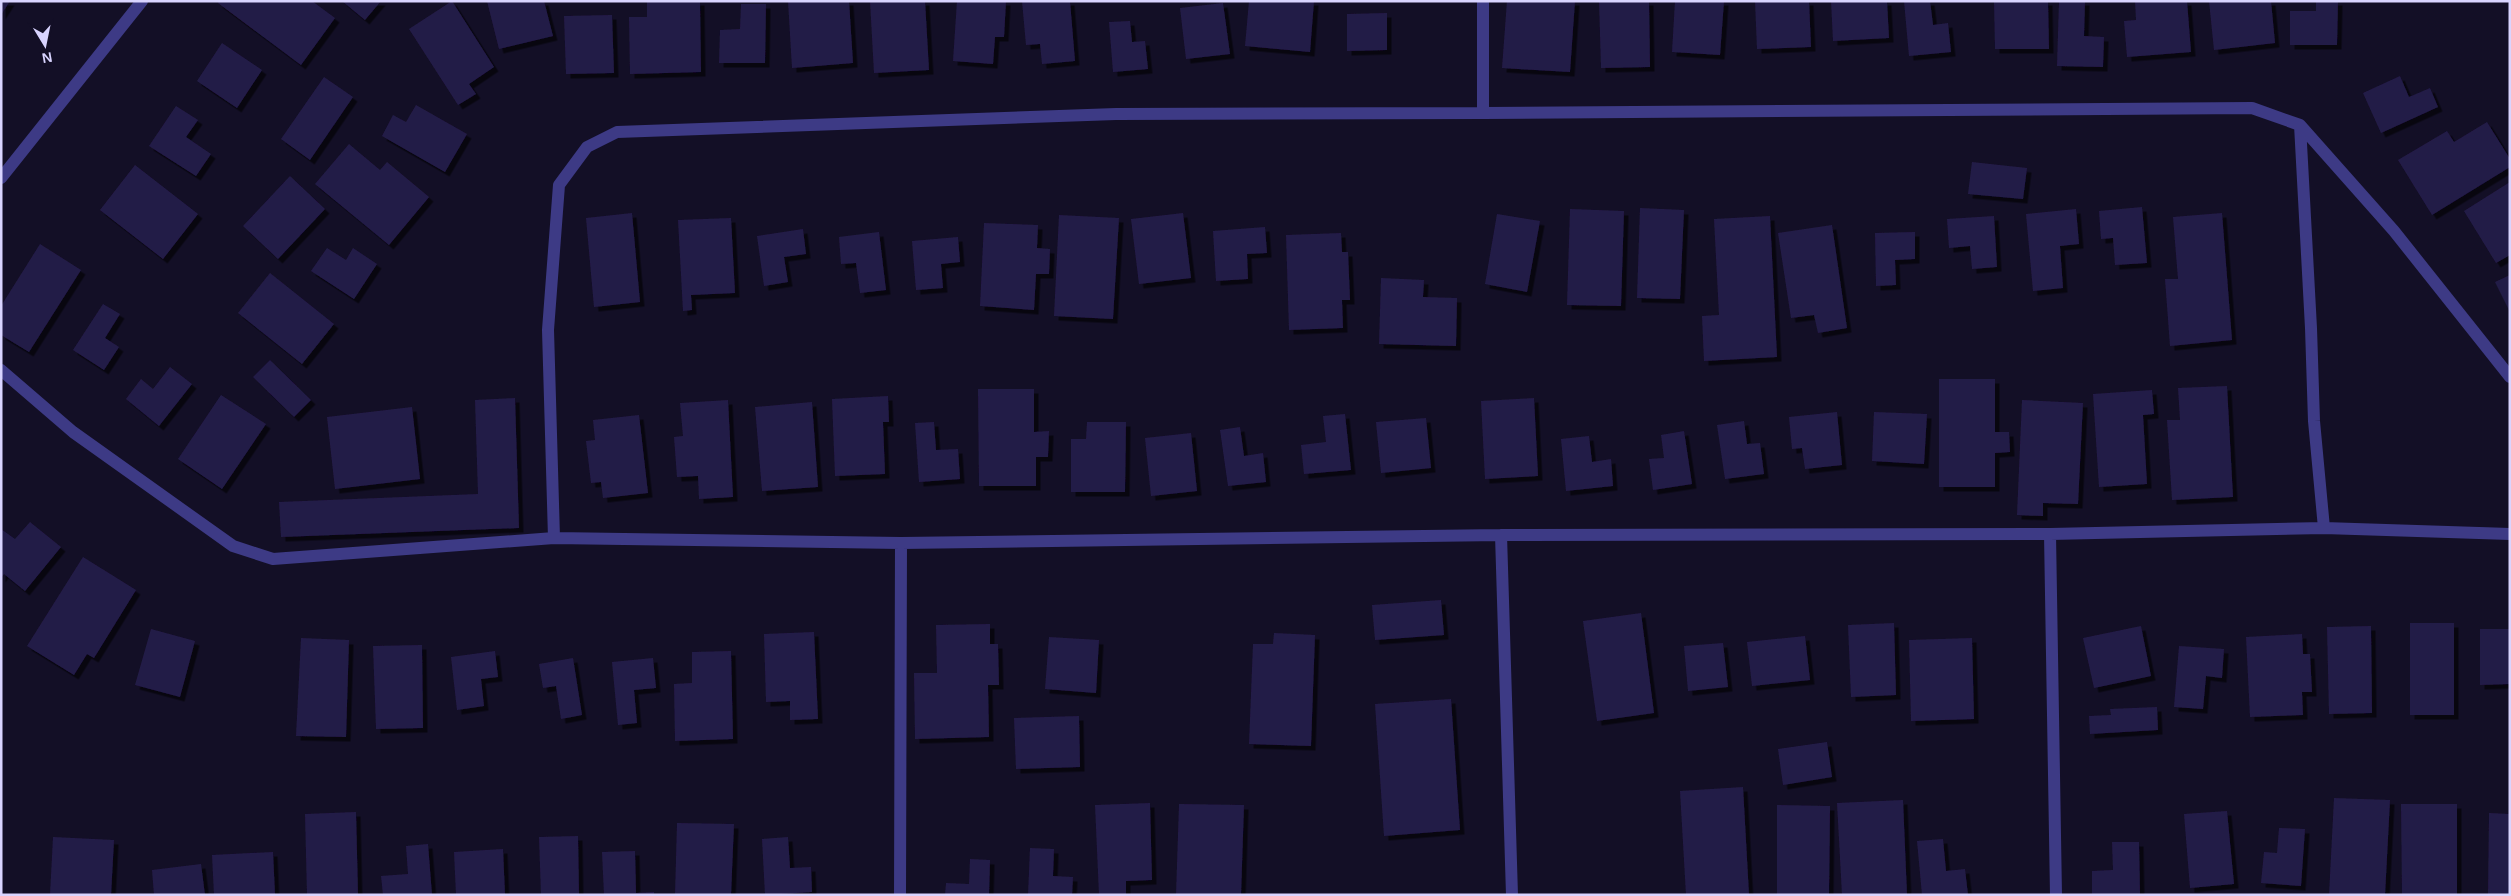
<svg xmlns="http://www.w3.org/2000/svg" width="2511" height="896" font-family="Arial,sans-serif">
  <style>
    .building { fill: #241b47; filter: url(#shadow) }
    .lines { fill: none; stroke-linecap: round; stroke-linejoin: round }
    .minor { stroke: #3d3a85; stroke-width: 12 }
  </style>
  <defs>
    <filter id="shadow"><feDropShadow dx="4.5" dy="4.5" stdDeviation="0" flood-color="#0009"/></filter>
  </defs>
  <rect width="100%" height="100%" fill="#130f26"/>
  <path class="building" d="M1,1H10L1,15Z
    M219,1H312L335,18L301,65L218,3Z
    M342,1H381L365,20Z
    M452,1L494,67L469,84L476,94L458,105L409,29Z
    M487,1H544L553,36L499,49Z
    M647,1H700L701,72L630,74L629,17H647Z
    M788,1H849L853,63L792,68Z
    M870,1H925L929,70L874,73Z
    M957,1H1006L1004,37H995L993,64L953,61Z
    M1022,1H1070L1075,61L1042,64L1040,44L1026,45Z
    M1249,1H1314L1310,52L1245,46Z
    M1507,1H1575L1570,72L1502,68Z
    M1599,1H1649L1650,67L1601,68Z
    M1675,1H1724L1720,55L1672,52Z
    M1755,1H1809L1811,47L1757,49Z
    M1831,1H1887L1889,38L1833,41Z
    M1904,1H1930L1933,25L1948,23L1951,52L1909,56Z
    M1994,1H2048L2049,49H1995Z
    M2059,1H2085L2084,36L2104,37L2103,67L2057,66Z
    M2135,1H2187L2191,52L2127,57L2124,21L2136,20Z
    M2209,1H2271L2275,43L2214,50Z
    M2316,1H2338L2337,45H2290V11H2316Z
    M1223,3L1230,54L1186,59L1180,8Z
    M741,4H766L765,63H719L720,30L740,29Z
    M1387,13V50L1347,51V14Z
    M612,15L614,73L566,74L564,16Z
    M1130,21L1132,42L1145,41L1148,69L1113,72L1109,22Z
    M222,43L262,70L237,108L197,81Z
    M2400,76L2409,97L2430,88L2438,107L2381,133L2363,93Z
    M324,77L353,97L310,160L281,139Z
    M416,105L467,134L445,172L382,136L393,115L406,122Z
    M176,106L198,120L186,137L211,154L196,176L149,146Z
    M2487,122L2510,159V167L2432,215L2398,160L2447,131L2454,142Z
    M349,144L380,170L387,162L429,197L389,245L315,184Z
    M1972,162L2027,168L2023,199L1968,194Z
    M135,165L198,214L163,259L100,210Z
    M290,176L325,209L278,259L243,226Z
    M2510,182V255L2496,263L2464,211Z
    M2142,207L2147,263L2115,265L2113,238L2101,239L2099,211Z
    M1640,208L1684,210L1680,299L1637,298Z
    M1570,209L1624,211L1621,306L1567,305Z
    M2076,209L2079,244L2060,246L2063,288L2033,291L2026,214Z
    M632,213L640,302L594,307L586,218Z
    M1183,213L1191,278L1139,284L1131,219Z
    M2222,213L2232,340L2170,346L2165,279H2178L2173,217Z
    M1497,214L1540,221L1527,292L1485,284Z
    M1059,215L1119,218L1113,319L1054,316Z
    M1770,216L1777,357L1704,361L1702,316L1719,315L1714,219Z
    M1994,216L1997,267L1972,269L1970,246L1949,248L1947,219Z
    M731,218L735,293L691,295L692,310L683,311L678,220Z
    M984,223L1038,225L1037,248L1050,249L1049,274H1036L1034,310L980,306Z
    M1832,225L1847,328L1818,333L1814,315L1791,318L1778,233Z
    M1265,227L1267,253L1247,254L1248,279L1216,281L1213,231Z
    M803,229L806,254L784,257L788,282L764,286L757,236Z
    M879,232L886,290L860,293L856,263L841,264L839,237Z
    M1915,232V259L1895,260L1896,285L1876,286L1875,233Z
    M1341,233L1342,252H1348L1350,300H1342L1343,328L1289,330L1286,235Z
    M958,237L960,262L941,264L943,288L916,290L912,241Z
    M40,244L81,270L29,352L1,335V306Z
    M327,248L346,260L353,248L377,264L354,299L311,271Z
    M270,273L334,324L302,364L238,313Z
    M2510,275V312L2495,282Z
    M1381,278L1424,280L1423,297L1457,298L1456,346L1379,344Z
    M103,304L120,314L105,338L119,347L104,370L73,350Z
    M270,360L311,400L294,417L253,377Z
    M170,367L192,384L159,426L126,399L141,379L153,389Z
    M1939,379H1995V432H2009L2010,452L1995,453V487H1939Z
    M2227,386L2233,497L2172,500L2167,420H2180L2178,388Z
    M978,389H1034V432L1049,431L1048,457H1036V486H979Z
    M2152,390L2154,414L2143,415L2147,484L2099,487L2093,394Z
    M221,395L266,424L222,489L178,459Z
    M888,396L889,422H883L885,474L835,476L832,399Z
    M515,398L519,528L281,537L279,502L478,494L475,400Z
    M1534,398L1538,476L1485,479L1481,401Z
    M728,400L733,497L699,499L698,476L677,477L674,437L683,436L680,403Z
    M2022,400L2083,403L2078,504L2043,503V516L2017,515Z
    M812,402L818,487L762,491L755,407Z
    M412,407L420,479L335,489L327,417Z
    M1837,412L1842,465L1805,469L1802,448L1792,449L1789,417Z
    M1874,412L1927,414L1924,464L1872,461Z
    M1345,414L1351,470L1304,474L1301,445L1326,442L1323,416Z
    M639,415L648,493L603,498L601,482L591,483L586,441L595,440L593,420Z
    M1426,418L1431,468L1381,473L1376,422Z
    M1744,421L1747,444L1760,443L1764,474L1725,479L1717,425Z
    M934,422L936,450L958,449L960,479L919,482L915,423Z
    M1087,422H1126L1125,492H1071V439H1086Z
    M1240,427L1244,456L1263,453L1266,482L1228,486L1220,430Z
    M1684,431L1692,484L1653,490L1649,459L1664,458L1661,435Z
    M1191,433L1197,491L1151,496L1145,438Z
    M1589,436L1592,462L1611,459L1613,486L1566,491L1561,439Z
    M30,522L61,547L25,591L4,574L1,578V529L15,539Z
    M83,557L136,590L94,658L87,654L74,675L27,646Z
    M1441,600L1444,635L1375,640L1372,605Z
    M1641,613L1654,713L1597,721L1583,621Z
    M1894,623L1896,695L1851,697L1848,625Z
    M2410,623H2454V715H2410Z
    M990,624V644H998L999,685H988L989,737L915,739L914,673H937L936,625Z
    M2141,626L2151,676L2094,688L2083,638Z
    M2371,626L2372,713L2329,714L2327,627Z
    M151,629L195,641L180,697L135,685Z
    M2480,629H2510V684L2480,685Z
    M814,632L818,719L790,720V701L766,702L764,634Z
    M1274,633L1315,635L1311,746L1249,744L1253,644H1273Z
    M2302,634L2303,654H2310L2312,692H2302L2303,715L2250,717L2246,637Z
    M1805,636L1810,680L1752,686L1747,642Z
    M1049,637L1099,640L1096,693L1045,689Z
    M301,638L349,640L346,737L296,736Z
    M1972,638L1974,719L1911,721L1909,640Z
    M1723,643L1728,687L1688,691L1684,646Z
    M422,645L423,728L376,729L373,646Z
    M2179,646L2224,649L2222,678L2206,676L2203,709L2174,707Z
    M495,651L498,677L481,679L484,706L457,710L451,657Z
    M731,651L733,739L675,741L674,684L692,683V652Z
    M573,658L582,715L561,719L556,686L543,688L539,664Z
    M653,658L656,688L634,690L637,723L618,725L612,662Z
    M1451,699L1460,830L1384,836L1375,704Z
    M2157,707L2158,730L2090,734L2089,716L2111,715L2110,709Z
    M1079,716L1080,767L1016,769L1014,718Z
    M1827,742L1832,777L1783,785L1778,749Z
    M1743,787L1749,895H1686L1680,791Z
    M2334,798L2390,800L2385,895H2329Z
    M1903,800L1907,895H1842L1837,803Z
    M1150,803L1152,880L1126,881V895H1099L1095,805Z
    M1179,804L1244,805L1241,895H1176Z
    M2401,804H2457V895H2402Z
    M1777,805L1830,806L1829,895H1777Z
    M2227,811L2234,884L2190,888L2184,814Z
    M356,812L358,895H307L305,814Z
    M2489,813L2510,814V895H2488Z
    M677,823L734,824L731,895H675Z
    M2279,828L2305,829L2301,886L2261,883L2264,852L2277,853Z
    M578,836L579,895H541L539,837Z
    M53,837L114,840L111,895H50Z
    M788,837L790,868L811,867L812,892L765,895L762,839Z
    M1943,839L1946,871L1965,869L1968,895H1922L1917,841Z
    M2112,842H2139L2140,895H2092V871L2113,870Z
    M428,844L432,895H383L381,876L408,874L406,846Z
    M1030,848L1054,849L1053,876L1073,877L1072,895H1028Z
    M503,849L505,895H456L454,852Z
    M635,851L636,893L654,892V895H604L602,852Z
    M273,852L275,895H214L212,855Z
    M970,859L990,860L989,895H945L946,883L969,884Z
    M201,864L205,895H154L152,870Z"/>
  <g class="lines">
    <path class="minor" d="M1483,1V113L2252,108L2300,125L2394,231L2510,377
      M2300,125L2311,328L2314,421L2324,528
      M1,178L142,1
      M1,370L73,432L233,546L273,559L554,538L548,330L559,185L587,147L617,132L1116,114L1483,113
      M2050,534L2056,895
      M1501,535L1512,895
      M554,538L901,543L1501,535L2050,534L2324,528L2510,534
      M900,895L901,543"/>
  </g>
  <rect width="2511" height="896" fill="none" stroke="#d9d4ff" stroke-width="5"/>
  <g transform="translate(45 45) rotate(170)" stroke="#130f26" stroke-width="4" paint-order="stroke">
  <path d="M0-4L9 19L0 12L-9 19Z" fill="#d9d4ff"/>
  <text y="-8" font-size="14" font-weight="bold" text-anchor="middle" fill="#d9d4ff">N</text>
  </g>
</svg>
